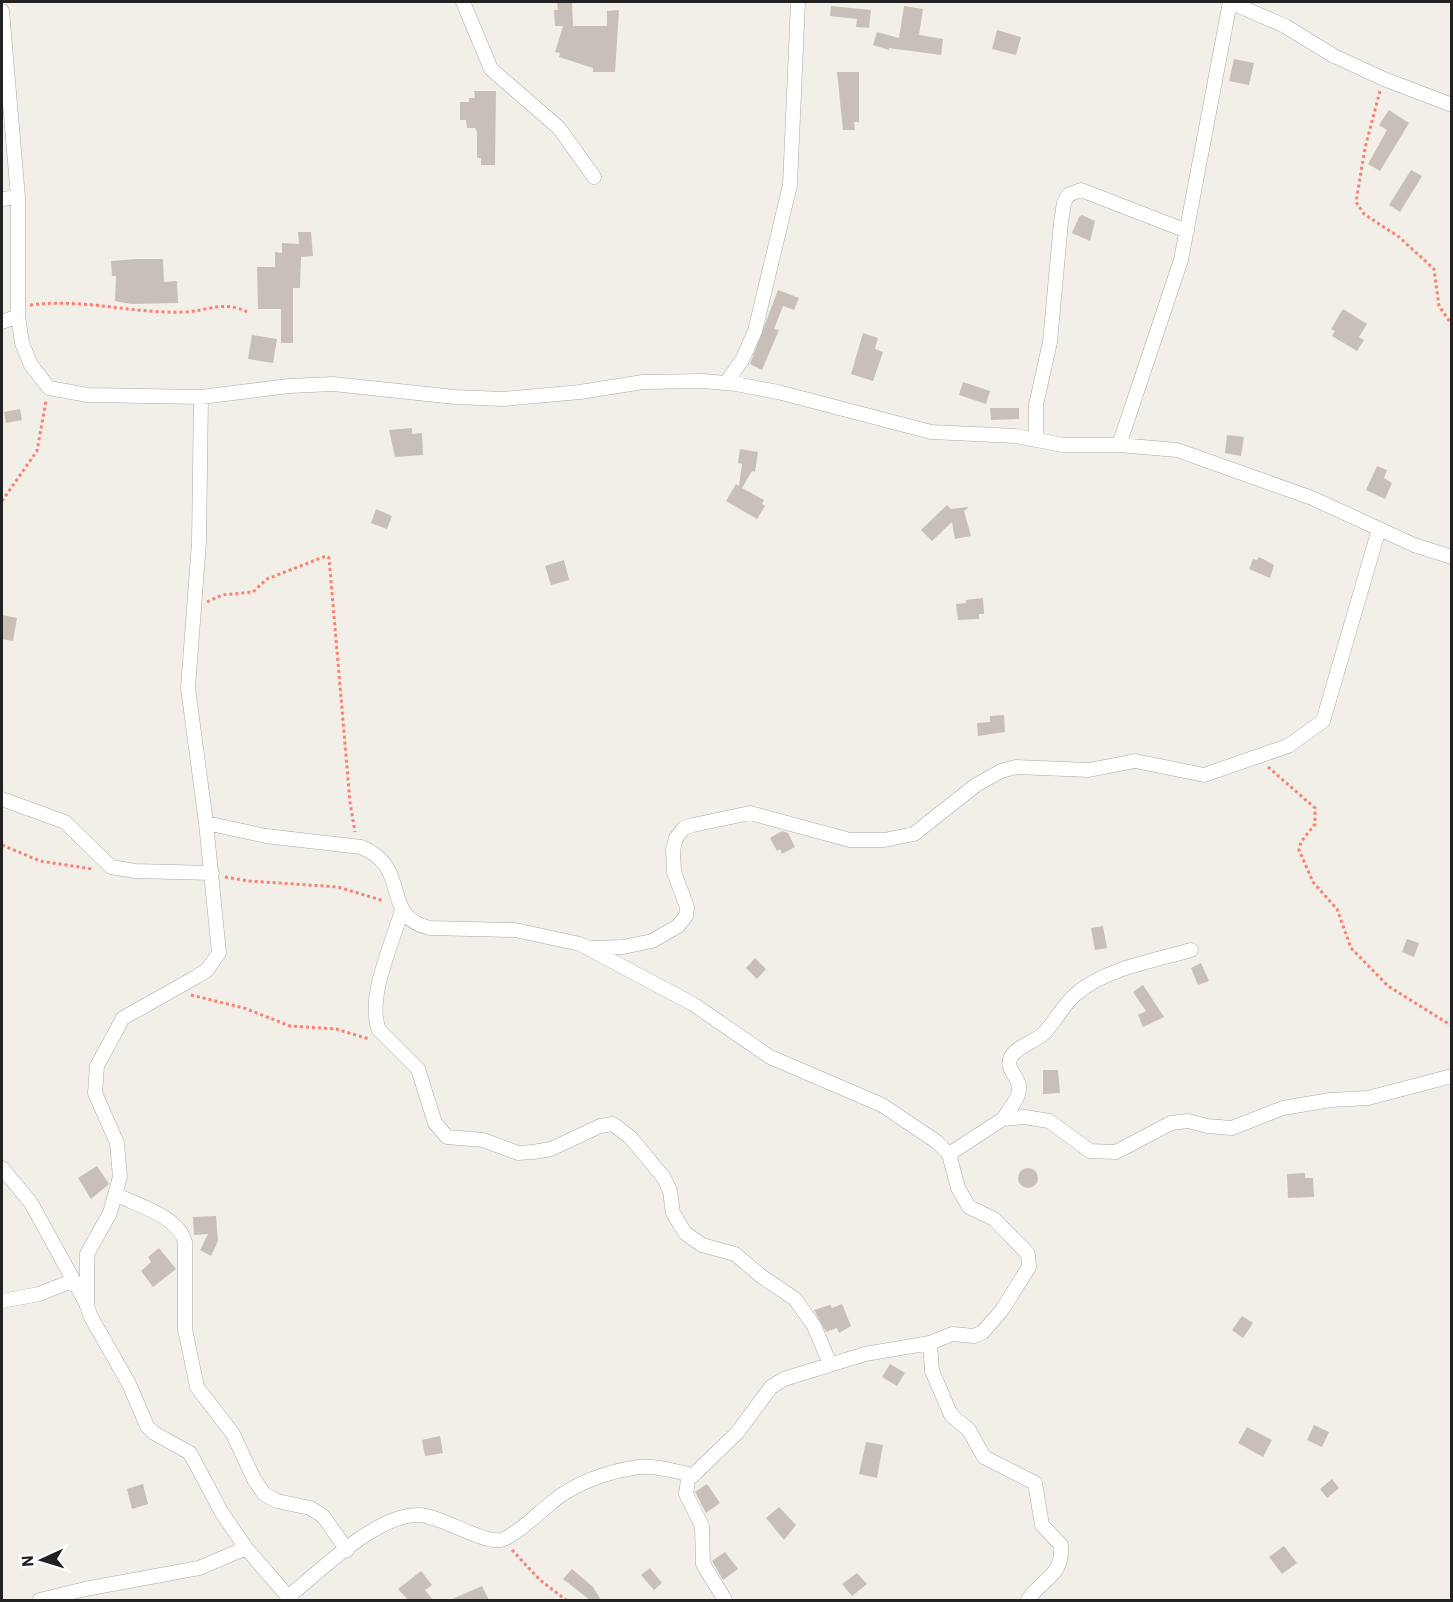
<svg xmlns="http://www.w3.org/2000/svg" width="1453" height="1602" font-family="'IBM Plex Sans',sans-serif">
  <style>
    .building { fill: #c7bfb8 }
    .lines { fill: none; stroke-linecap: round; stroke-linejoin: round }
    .minor-casing { stroke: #a9a9a9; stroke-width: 15 }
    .path { stroke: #fa8072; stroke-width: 3; stroke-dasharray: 3 3; stroke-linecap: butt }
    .minor { stroke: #fff; stroke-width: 14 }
  </style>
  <rect width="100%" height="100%" fill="#f2efe9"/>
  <path class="building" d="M557,2H572L573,26H607V11L619,10L615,72H593V68L559,57L560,53L555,52L563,26H555L554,10H558Z
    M831,6L871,10L869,28L856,27L857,19L830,16Z
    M904,6L923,9L919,35L943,39L941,55L889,48V50L873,45L877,32L899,38Z
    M997,30L1021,37L1016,55L992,49Z
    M1234,59L1254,63L1249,85L1229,81Z
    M837,72H859V122H854L855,130H843Z
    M474,91H496L495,165H481V158H477V132L475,128H467L466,120H460V102H469V98H475Z
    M1389,110L1409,123L1380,171L1368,164L1387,130L1379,125Z
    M1411,170L1422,176L1400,212L1389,205Z
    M1082,215L1095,221L1090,241L1072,233L1079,217Z
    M298,232H311L313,256L301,257L300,288H293V343H281V309H258L257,267H275V252L282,253V243L299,244Z
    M137,259H163L164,282L177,281L178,303L131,304L115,301L116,276H112L111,261Z
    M778,290L799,298L794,310L783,306L774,329L779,330L762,370L750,364Z
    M1343,309L1367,324L1359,337L1364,340L1357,351L1332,336L1335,331L1331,329Z
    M863,333L878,338L875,349L883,352L873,381L851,374Z
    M252,335L277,339L273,363L248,359Z
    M963,382L990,391L986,404L959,395Z
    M990,408H1019V419L991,420Z
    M20,409L22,420L6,423L4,412Z
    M412,428V434L422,433L423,455L395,457L389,430Z
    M1227,435L1244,437L1241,456L1225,453Z
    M740,449L758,452L755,472L752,471L742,488L764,500L762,504L765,506L757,519L726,501L736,484L739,486L742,464L738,463Z
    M1377,466L1387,470L1384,478L1392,483L1385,499L1366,490Z
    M947,505L951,509L969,507L964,511L971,536L955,539L952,522L932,541L921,530Z
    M376,509L392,516L387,529L371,523Z
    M1259,557L1274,565L1270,578L1249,569L1253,559L1257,560Z
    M564,560L569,580L551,585L545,566Z
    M983,598L984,614H979V619L958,620L956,604L966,603V600Z
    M2,615L17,618L13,641L2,639Z
    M1004,715L1005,732L978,736L977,723L990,722V716Z
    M782,831L788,833L795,847L782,854L780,849L777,851L770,838Z
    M1103,926L1107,948L1095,950L1091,928Z
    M1407,939L1419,943L1414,957L1402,952Z
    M755,958L766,969L757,979L746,968Z
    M1201,963L1209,981L1198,985L1191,968Z
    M1143,985L1164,1017L1143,1027L1138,1015L1146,1011L1133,992Z
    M1043,1070H1058L1060,1093L1043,1094Z
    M97,1166L109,1184L91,1199L78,1178Z
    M1018 1178a10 10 0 1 1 20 0a10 10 0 1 1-20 0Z
    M1305,1173V1178H1313L1314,1197L1288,1198L1287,1174Z
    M216,1216L218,1241L211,1256L200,1250L208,1234L194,1235L193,1217Z
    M159,1248L176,1269L153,1287L141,1271L151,1262L148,1257Z
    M842,1304L851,1326L839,1333L837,1328L826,1332L814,1310L830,1305L832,1308Z
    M1242,1316L1253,1323L1243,1338L1232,1330Z
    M890,1364L905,1373L897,1386L882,1377Z
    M1314,1425L1329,1432L1322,1447L1307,1440Z
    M1247,1427L1272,1440L1263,1457L1238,1443Z
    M440,1436L443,1453L425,1456L422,1440Z
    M866,1442L883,1445L877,1478L859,1474Z
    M1332,1479L1339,1488L1327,1498L1320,1489Z
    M143,1484L148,1504L132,1509L127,1489Z
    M707,1484L720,1503L706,1513L695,1492Z
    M779,1507L796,1525L784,1540L766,1518Z
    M1284,1546L1297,1563L1282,1574L1269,1557Z
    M725,1552L738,1569L723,1580L712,1561Z
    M650,1568L662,1583L654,1590L641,1575Z
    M572,1569L593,1587L601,1600H590L563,1579Z
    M421,1571L432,1585L425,1590L433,1600H408L398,1589Z
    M857,1573L867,1584L852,1596L842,1584Z
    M482,1586L489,1600H450Z"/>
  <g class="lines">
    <g class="minor-casing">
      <path id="minor" d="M463,2L491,69L559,128L594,177
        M1230,2L1285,26L1334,56L1384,79L1452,105
        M2,11L18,197V316L22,343L31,365L49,388L88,395L201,397L289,386L333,384L455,397L503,399L580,392L643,382L703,381L736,384L778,392L931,432L1016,436L1063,445H1119L1177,450L1312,498L1414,545L1452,557
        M2,199L18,197
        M2,322L18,316
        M726,383L742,360L755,331L790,185L798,2
        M201,397L199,542L188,688L206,823L219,953L207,970L196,977L123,1018L97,1066L95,1093L117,1143L120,1177L110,1213L87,1254V1306L91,1317L129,1384L147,1426L154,1433L190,1453L222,1513L246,1548L291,1600
        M1036,439V405L1050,342L1061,222L1064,203L1068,195L1081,190L1187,231
        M1119,445L1181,260L1230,2
        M2,799L65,822L111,867L135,871L212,873
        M206,823L266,836L361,847C413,868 379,917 430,928L515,930L580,944L693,1004L770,1057L882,1105L937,1142L949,1154L958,1188L969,1207L994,1219L1028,1254L1029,1267L1002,1310L983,1332L974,1336L952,1334L930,1343L865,1354L784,1379L771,1387L737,1433L688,1480L686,1494L702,1526L703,1564L725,1600
        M402,910C393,942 366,998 379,1030L418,1069L435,1123L447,1137L483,1140L518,1153L533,1152L551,1149L600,1126L613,1124L631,1138L664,1178L670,1191L673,1213L685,1233L702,1245L735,1254L761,1276L795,1299L814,1326L830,1364
        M593,948L623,947L652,941L678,926L686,916L687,907L674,872L673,850L676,838L684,828L693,825L750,813L850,840H884L914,834L976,785L1001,771L1016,767L1089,770L1135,761L1204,775L1288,746L1323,721L1379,529
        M1003,1119C1008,1111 1018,1100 1019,1091C1022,1078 1004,1070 1011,1057C1017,1046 1035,1042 1044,1033C1056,1021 1062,1006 1076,994C1106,968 1154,961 1191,950
        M949,1154L1003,1119L1025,1117L1049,1121L1090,1151L1116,1152L1171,1123L1188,1121L1207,1126L1232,1128L1283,1108L1330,1100L1368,1098L1452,1076
        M2,1168L31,1203L86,1303
        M117,1195C139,1206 178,1216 185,1242V1329L197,1387L233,1434L254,1479L264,1494L277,1501L310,1508L323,1516L347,1550
        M2,1301L39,1294L72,1281
        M930,1343L932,1371L951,1415L969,1430L984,1457L1035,1483L1042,1525L1061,1545C1063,1577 1044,1576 1028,1600
        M288,1597C319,1572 376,1515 417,1515C440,1514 487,1547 504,1539C521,1531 536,1515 551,1503C574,1483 609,1471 639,1467C656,1465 676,1472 693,1475
        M40,1600L85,1589L199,1568L246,1548"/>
    </g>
    <path class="path" d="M1380,91L1365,148L1356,202L1364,214L1399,237L1434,269L1439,306L1452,325
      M30,305C86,298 131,314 184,312C208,311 224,300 247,312
      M2,501L37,451L46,401
      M207,602L222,595L253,592L267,579L326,556L329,558L350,802L355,832
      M1268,767L1315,808V824L1301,842L1299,850L1313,882L1337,909L1351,948L1388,986L1452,1026
      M2,845L40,861L92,869
      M225,877L249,881L338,887L384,901
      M191,995L244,1008L290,1026L336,1029L369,1039
      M512,1550L540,1580L566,1600"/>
    <use href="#minor" class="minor"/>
  </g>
  <rect width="1453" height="1602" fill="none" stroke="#222222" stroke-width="6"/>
  <g transform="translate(42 1560) rotate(266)" stroke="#ffffff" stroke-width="4.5" paint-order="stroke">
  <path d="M0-4.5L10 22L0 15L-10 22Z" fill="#222222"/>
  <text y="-9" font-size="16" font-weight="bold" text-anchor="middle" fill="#222222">N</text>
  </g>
</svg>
